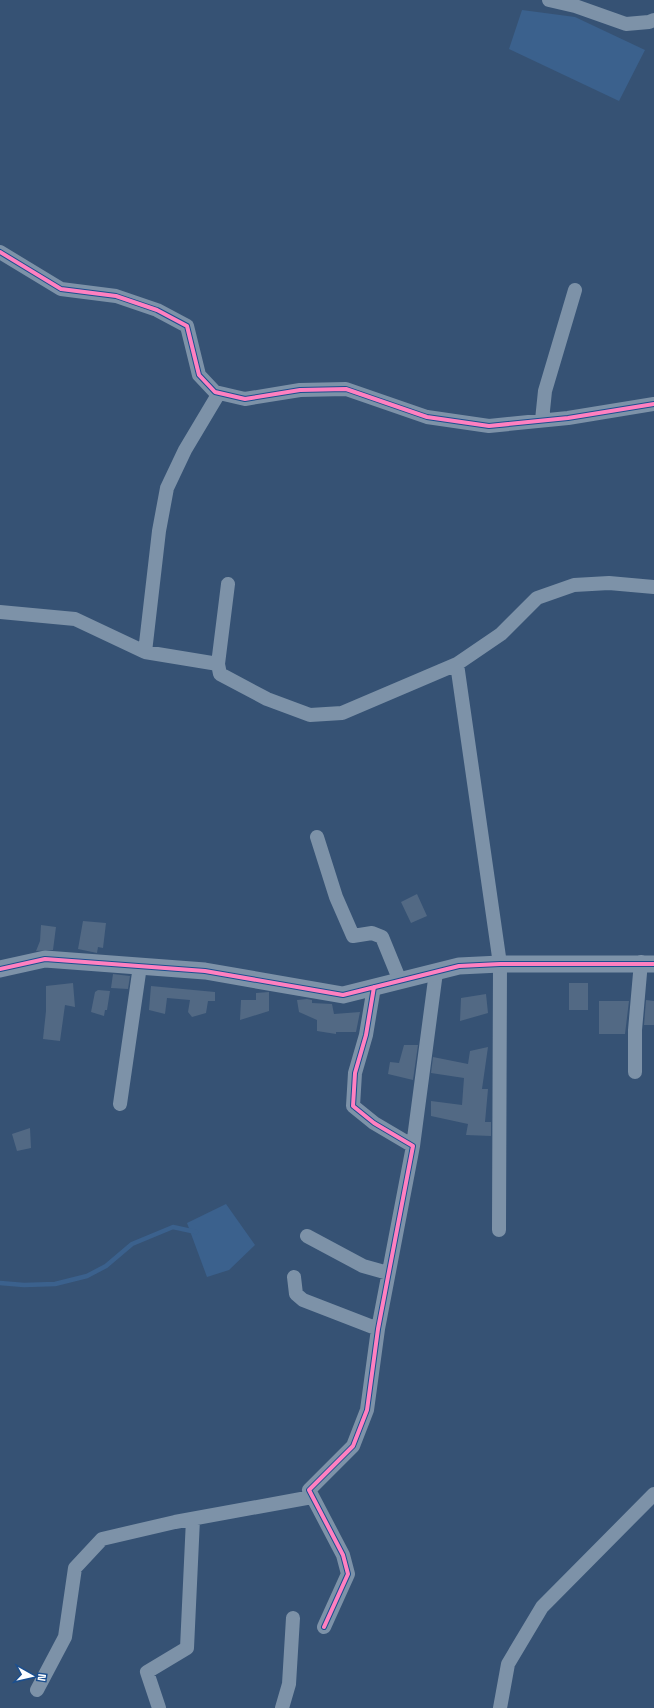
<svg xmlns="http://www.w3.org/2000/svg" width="654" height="1708" font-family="'Space Grotesk',sans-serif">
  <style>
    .water { fill: #3b618d }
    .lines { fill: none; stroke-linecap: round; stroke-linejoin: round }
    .stream { stroke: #3b618d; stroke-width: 4.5 }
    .building { fill: #526984 }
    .minor { stroke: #7d92a8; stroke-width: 14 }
    .tertiary { stroke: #7d92a8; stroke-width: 17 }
    .cycleway-casing { stroke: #1b4f8f; stroke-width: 6 }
    .cycleway { stroke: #ff80c0; stroke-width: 4 }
  </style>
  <rect width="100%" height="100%" fill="#365274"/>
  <path class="water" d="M522,10L575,17L645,50L619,101L509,49Z
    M226,1204L255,1245L229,1270L207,1277L187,1223Z"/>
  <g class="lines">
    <path class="stream" d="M0,1283L24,1285L55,1284L87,1276L106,1266L132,1244L173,1227L196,1232"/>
  </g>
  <path class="building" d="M417,894L427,916L411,923L401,902Z
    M83,921L106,923L103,948L98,947L97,953L78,949Z
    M41,925L56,927L53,950L36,951L40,941Z
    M113,974L130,976L128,989L111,988Z
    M73,983L75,1007L65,1005L60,1041L43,1039L46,1011V986Z
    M569,983H588V1010H569Z
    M151,986L215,992V1001H208L206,1013L192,1017L188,1012L190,1000L167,998L165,1014L149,1010Z
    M98,990L110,991L107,1010H105L104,1016L91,1012L95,992Z
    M269,992V1011L240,1020L241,1000H256V993Z
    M486,994L488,1013L460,1021L461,998Z
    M307,999L312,1000V1003L332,1004L334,1014L360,1012L356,1032H336V1034L317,1031V1020L299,1012L297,1000Z
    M646,1000L654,1001V1025H644Z
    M599,1001H629L625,1034H599Z
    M404,1045H418L413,1080L388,1074L390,1062L399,1063Z
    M488,1047L482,1089H488L485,1122H491V1136L466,1135L468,1124L431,1116V1101L462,1105L464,1078L431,1073L433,1057L468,1064L470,1051Z
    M30,1128L31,1148L17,1151L12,1134Z"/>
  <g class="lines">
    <path class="minor" d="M549,0L575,6L626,24L649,22L654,20
      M0,252L61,289L116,296L157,310L187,326L199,375L215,392L245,399L300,390L346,389L427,417L489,426L568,418L654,404
      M542,420L545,391L575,290
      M228,584L218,664L220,674L267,699L310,715L342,713L457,664L501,634L537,598L574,585L609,583L654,587
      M0,612L75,619L145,652L218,664
      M145,652L159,531L167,488L185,450L219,393
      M457,664L500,964L499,1230
      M317,837L336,897L353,936L372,933L382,937L400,981
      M635,1072V1030L641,962
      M120,1104L140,966
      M413,1146L436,972
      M307,1236L363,1266L388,1273
      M294,1277L296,1294L303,1300L378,1329
      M324,1627L348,1574L343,1555L309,1490L353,1446L367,1410L378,1329L413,1146L374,1123L353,1106L355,1073L366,1035L374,987
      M37,1690L65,1637L75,1568L102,1539L175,1522L312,1497
      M159,1708L147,1672L187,1648L193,1519
      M282,1708L289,1684L293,1618
      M500,1708L508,1664L542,1607L654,1494"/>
    <path class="tertiary" d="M0,969L45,959L205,971L343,995L459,966L500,964H654"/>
    <g class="cycleway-casing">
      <path id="cycleway" d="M0,252L61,289L116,296L157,310L187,326L199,375L215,392L245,399L300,390L346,389L427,417L489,426L568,418L654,404
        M0,969L45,959L205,971L343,995L459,966L500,964H654
        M324,1627L348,1574L343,1555L309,1490L353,1446L367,1410L378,1329L413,1146L374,1123L353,1106L355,1073L366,1035L374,987"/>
    </g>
    <use href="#cycleway" class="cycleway"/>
  </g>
  <g transform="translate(32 1676) rotate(98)" stroke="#1b4f8f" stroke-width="3" paint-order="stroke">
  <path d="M0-3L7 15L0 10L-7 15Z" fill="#ffffff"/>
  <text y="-6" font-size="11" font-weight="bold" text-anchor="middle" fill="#ffffff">N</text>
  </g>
</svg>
